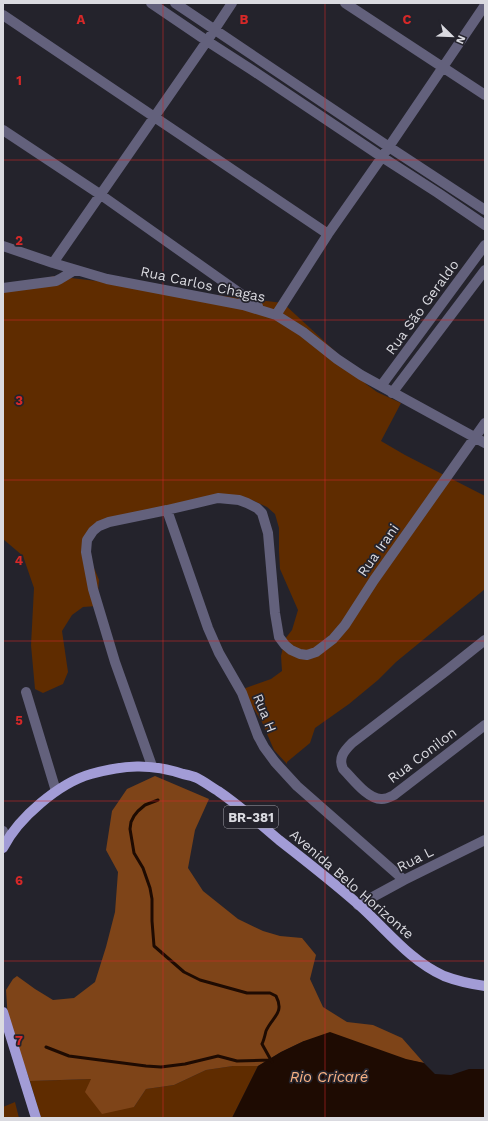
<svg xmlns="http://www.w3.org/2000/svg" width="488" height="1121" font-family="'Work Sans',sans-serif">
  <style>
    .green { fill: #5f2c00 }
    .forest { fill: #7e4418 }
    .water { fill: #1e0b02 }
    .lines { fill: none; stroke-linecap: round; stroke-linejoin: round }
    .stream { stroke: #1e0b02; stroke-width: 3 }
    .minor { stroke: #63617c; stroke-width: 10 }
    .primary { stroke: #a29cd6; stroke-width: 10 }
    .grid { fill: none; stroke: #d62828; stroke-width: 1; stroke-opacity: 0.55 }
    .labels { text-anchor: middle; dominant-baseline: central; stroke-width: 3.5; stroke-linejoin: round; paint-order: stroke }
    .shield { fill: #24232c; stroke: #a3a3aa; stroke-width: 1 }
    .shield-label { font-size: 13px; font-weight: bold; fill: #dadae0 }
    .street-label { font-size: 14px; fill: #dadae0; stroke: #24232c }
    .water-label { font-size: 15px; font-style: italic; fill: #f7b184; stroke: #24232c }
    .grid-label { font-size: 13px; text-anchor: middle; font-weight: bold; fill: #d62828; stroke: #24232c; stroke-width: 3.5; stroke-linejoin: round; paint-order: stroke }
  </style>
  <rect width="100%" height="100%" fill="#24232c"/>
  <path class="green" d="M54,276L283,303L351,366L366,384L377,392L401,403L381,441L405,455L485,496V589L396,662L378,680L349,704L315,728L310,743L287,762V764L274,750L262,722L252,706L243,689L271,679L282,671L281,656L285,639L292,630L298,610L280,569L279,551V528L275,514L267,507L252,500L216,499L99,524L89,537V556L99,580L97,606L83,607L72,615L62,631L68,672L63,684L43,693L35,689L31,645L34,588L23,556L3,539V285L35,281Z
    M233,1066H258L232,1118H41L30,1081L92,1079L134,1107L146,1089L174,1085L206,1070Z
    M15,1102L19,1118H3V1107Z"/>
  <path class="forest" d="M155,776L209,799L195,830L188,868L203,891L238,919L263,931L280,936L302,938L316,955L310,979L323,1007L347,1022L373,1025L402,1038L424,1063L304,1041L281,1052L258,1066H233L206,1070L174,1085L146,1089L134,1107L102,1114L85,1092L91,1079L30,1081L8,1021L6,990L13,979L17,976L35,989L53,1000L74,998L95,982L106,947L115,912L118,872L106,850L112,811L127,789Z"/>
  <path class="water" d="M330,1032L406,1059L424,1063L435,1074L451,1075L469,1069H485V1118H232L258,1066L281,1052L304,1041Z"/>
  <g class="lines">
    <path class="stream" d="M158,800L145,805L138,811L134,816L131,822L130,829L134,853L143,868L150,888L152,899V921L154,946L184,972L200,980L247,993H270L276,996C285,1013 272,1017 266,1031C265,1035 264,1040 262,1044L272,1062
      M46,1047L69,1056L146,1066L161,1067L185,1064L218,1056L237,1061L271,1060"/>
    <path class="minor" d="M151,3L207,41L252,70L382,157L438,193L485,225
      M175,3L389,147L485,210
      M345,3L485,95
      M3,15L328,234
      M3,130L101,195L258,306
      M3,246L53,263L107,279L243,305L276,315L303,332L337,359L361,375L485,443
      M53,263L207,41L232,3
      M3,288L56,281L60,279L75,270
      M276,315L328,234L382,157L485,5
      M381,386L485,245
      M392,393L485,270
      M167,510L208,628L219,653L242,693L258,736L264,747L275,762L297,786L404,880
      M485,640L446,671L352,743C344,751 338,758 343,769C352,778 368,800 382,799C387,799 390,797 394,795L485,725
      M26,692L56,791
      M152,766L115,662L93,589L86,552L87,540L93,531L99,526L109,522L167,510L218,498L239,500L247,503L257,508L262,513L268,533L275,613L279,637L285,645L291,650L300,654L307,655L316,652L333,639L345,625L374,580L485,423
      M3,831L7,840
      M358,905L404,880L485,840"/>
    <path class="primary" d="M3,848C18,818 59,783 91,774C124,765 150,763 183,774C188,775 193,776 197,778C205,782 211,787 218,791C240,806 259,823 279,840C306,861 333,882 359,905C386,929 410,961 444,976C457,981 471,984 485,986
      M3,1012L36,1118"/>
  </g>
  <path class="grid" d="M163,3V1118M325,3V1118M3,160H485M3,320H485M3,480H485M3,641H485M3,801H485M3,961H485"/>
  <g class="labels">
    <rect class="shield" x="224" y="806" width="54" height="22" rx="3"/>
    <g class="shield-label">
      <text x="251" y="817">BR-381</text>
    </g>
    <g class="street-label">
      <text transform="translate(203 284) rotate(12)">Rua Carlos Chagas</text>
      <text transform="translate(422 307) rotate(-54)">Rua São Geraldo</text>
      <text transform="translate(378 550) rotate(-55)">Rua Irani</text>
      <text transform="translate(265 713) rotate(68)">Rua H</text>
      <text transform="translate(422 755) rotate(-37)">Rua Conilon</text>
      <text transform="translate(415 859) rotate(-27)">Rua L</text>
      <text transform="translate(352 884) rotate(41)">Avenida Belo Horizonte</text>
    </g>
    <g class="water-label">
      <text x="329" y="1077">Rio Cricaré</text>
    </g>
  </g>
  <g class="grid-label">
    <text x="81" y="24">A</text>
    <text x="244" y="24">B</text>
    <text x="407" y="24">C</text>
    <text x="19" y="85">1</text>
    <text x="19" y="245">2</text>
    <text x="19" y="405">3</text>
    <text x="19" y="565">4</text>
    <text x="19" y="725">5</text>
    <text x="19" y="885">6</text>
    <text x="19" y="1045">7</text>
  </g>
  <rect width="488" height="1121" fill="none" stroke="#dadae0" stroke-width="8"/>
  <g transform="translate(452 36) rotate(113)" stroke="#24232c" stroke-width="3" paint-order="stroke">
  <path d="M0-3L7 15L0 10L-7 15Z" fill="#dadae0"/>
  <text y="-6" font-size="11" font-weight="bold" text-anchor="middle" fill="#dadae0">N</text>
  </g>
</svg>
